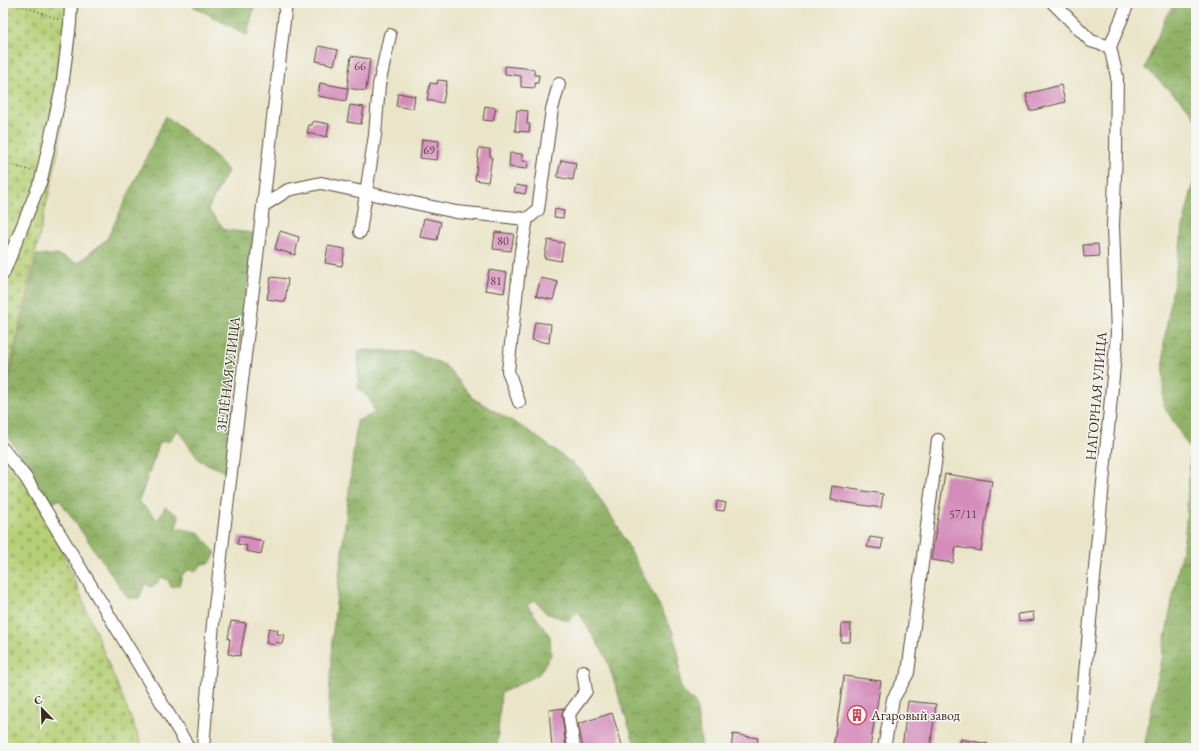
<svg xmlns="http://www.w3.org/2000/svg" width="1199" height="751" font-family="'EB Garamond',serif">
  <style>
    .forest { fill: url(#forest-crowns); stroke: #666e42 }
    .cemetery { fill: url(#cemetery-stones); stroke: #787c49 }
    .building { fill: #d48dbb }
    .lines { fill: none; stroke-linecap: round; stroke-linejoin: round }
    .minor-casing { stroke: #554638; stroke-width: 14 }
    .path { stroke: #554638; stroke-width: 1.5; stroke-dasharray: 1 3; stroke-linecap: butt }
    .minor { stroke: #fff; stroke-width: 12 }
    .labels { text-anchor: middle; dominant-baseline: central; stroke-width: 3; stroke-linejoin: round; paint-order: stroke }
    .number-label { font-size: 12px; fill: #614345 }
    .street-label { font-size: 14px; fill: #3b2a1e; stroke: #f6f6f2 }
    .poi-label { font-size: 14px; fill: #3b2a1e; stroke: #f6f6f2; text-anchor: start }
  </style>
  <defs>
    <pattern id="forest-crowns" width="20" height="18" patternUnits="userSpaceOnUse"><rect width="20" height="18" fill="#90b266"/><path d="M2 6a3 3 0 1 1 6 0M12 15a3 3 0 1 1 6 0" fill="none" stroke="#779153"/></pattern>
    <pattern id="cemetery-stones" width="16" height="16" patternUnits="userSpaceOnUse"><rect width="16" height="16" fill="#b5cf74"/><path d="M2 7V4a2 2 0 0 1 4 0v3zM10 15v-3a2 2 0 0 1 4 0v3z" fill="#9db264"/></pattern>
  </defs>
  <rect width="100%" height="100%" fill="#f6f6f2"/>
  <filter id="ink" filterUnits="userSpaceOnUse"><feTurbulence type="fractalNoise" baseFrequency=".025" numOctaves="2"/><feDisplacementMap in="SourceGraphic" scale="8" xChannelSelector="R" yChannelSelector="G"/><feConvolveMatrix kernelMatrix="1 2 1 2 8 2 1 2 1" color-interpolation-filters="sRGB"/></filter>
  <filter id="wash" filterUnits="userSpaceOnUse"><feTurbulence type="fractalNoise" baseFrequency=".012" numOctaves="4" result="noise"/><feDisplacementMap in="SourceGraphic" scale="16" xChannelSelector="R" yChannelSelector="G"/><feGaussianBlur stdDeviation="0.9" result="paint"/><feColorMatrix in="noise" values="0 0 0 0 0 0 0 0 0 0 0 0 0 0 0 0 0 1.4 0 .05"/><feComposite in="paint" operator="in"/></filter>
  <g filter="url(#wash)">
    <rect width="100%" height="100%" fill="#eae5c9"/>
    <path class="forest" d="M194,3H255L247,35L194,7Z
      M1176,3H1196V120L1186,105L1145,68L1166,16Z
      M166,116L213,154L228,171L208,209L225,230L253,233L225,472L199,460L177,429L170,441L160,442L139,501L158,520L165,507L179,516L176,528L198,532L216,553L210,563L202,564L196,571L188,570L182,575L179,585L171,587L168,580L161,577L157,583L152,587L145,584L139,598H128L59,499L50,506L3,427V404L37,255H57L78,263L107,239Z
      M1196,171V748H1144L1185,534L1191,451L1163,404L1164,342L1184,222Z
      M359,350L413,352L445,365L474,399L529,431L581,470L618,527L672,630L679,656L680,688L696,704L702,748H636L606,657L578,611L569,621L546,613L535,600L527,605L550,636L551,655L538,675L501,693L497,748H334L328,723L332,639L357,421L375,413L370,399L358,388Z"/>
    <path class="cemetery" d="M3,3H78L59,148L3,398Z
      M3,439L56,535L143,748H3Z"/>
    <g id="blocks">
      <path class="building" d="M319,46L338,50L334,65L316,61Z
        M351,56L370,59L366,91L348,88L346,101L318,96L320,83L347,88Z
        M505,66L534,69V75H539L538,83H535V88L521,87V76L505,74Z
        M438,80L447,81L443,103L427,100L430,83L437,84Z
        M1061,85L1065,102L1030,111L1026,94Z
        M398,93L415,96L413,109L396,106Z
        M350,105L364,107L361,124L347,122Z
        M485,106L496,108L493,121L483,120Z
        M517,110L528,111L527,124H530L529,132L515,131Z
        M313,121L329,124L327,137L307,133L309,125H312Z
        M422,139L439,141L437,160L420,158Z
        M479,148L490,149V156L492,157L488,182L475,180Z
        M510,153L522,154V161H528L527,169L509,167Z
        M561,160L576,163L573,180L557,177Z
        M516,185L527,187L525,194L514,192Z
        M555,209L564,211L563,218L554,217Z
        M424,218L441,222L437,240L420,237Z
        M280,231L299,237L295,255L275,249Z
        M495,232L514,234L511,251L493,249Z
        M548,240L564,243L561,261L544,258Z
        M1098,244L1099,256L1084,257L1083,245Z
        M328,246L345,249L342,266L325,263Z
        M489,270L507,273L504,293L485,290Z
        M271,277L288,279L285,302L267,299Z
        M541,278L558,282L553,300L536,296Z
        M535,322L551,324L549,343L532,340Z
        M945,474L992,481L981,551L956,547L953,563L931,560Z
        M832,486L883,494L881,508L830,500Z
        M717,501L726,503L724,511L716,510Z
        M239,536L264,541L261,554L246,551L247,546L237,544Z
        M870,537L883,539L881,549L867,547Z
        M1033,612L1034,620L1019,622L1018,614Z
        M231,621L246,623L240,656L228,654L230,639H228Z
        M842,624H851L850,642H841Z
        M269,628L278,630L277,634L284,635L282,644L276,642L275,645L266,643Z
        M844,676L881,681L870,748H833Z
        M908,701L936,704L930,748H902Z
        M564,708L562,715L566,748H552L549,710Z
        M612,713L623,748H583L578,724Z
        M733,734L758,738L757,748H731Z
        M961,739L988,744V748H959Z"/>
    </g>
  </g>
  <g filter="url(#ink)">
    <use href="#blocks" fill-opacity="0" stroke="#554638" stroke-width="1"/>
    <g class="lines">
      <g class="minor-casing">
        <path id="minor" d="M1053,3L1091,41L1110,47
          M1110,47L1128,3
          M263,206L288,190L321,183L456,212L527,219
          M360,232L375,135L379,85L390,35
          M3,274L41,180L62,87L70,24L71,3
          M519,402L508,371L521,251L527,219L538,210L552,109L559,84
          M3,449L26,478L189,748
          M203,748L213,623L263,206L286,3
          M574,748L569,714L586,691L583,671
          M884,748L893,699L908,673L938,440
          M1078,748L1117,334L1113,226L1116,153L1117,77L1110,47"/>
      </g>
      <path class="path" d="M16,3L60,20
        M3,163L32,171"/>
      <use href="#minor" class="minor"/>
    </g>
  </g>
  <defs>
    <g id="building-ring" transform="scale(1)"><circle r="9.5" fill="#f6f6f2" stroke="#d1495b" stroke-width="1.5"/><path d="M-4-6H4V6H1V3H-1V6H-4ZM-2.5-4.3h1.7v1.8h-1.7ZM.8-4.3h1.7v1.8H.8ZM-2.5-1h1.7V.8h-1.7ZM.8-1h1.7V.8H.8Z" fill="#d1495b"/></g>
  </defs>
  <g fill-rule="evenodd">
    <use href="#building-ring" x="857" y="715"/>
  </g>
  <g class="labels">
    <g class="number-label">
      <text x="360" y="66">66</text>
      <text x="429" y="150">69</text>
      <text x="503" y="241">80</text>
      <text x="496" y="281">81</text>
      <text x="963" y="514">57/11</text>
    </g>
    <g class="street-label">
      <text transform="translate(228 374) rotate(-83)">ЗЕЛЁНАЯ УЛИЦА</text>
      <text transform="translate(1096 396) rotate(-85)">НАГОРНАЯ УЛИЦА</text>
    </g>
    <g class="poi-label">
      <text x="871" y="715">Агаровый завод</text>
    </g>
  </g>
  <rect width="1199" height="751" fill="none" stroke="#f6f6f2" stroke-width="16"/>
  <g transform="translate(42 709) rotate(337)" stroke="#f6f6f2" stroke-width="3" paint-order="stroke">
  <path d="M0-3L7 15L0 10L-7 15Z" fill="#3b2a1e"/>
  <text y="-6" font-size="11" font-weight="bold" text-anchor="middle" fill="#3b2a1e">С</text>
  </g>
</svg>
